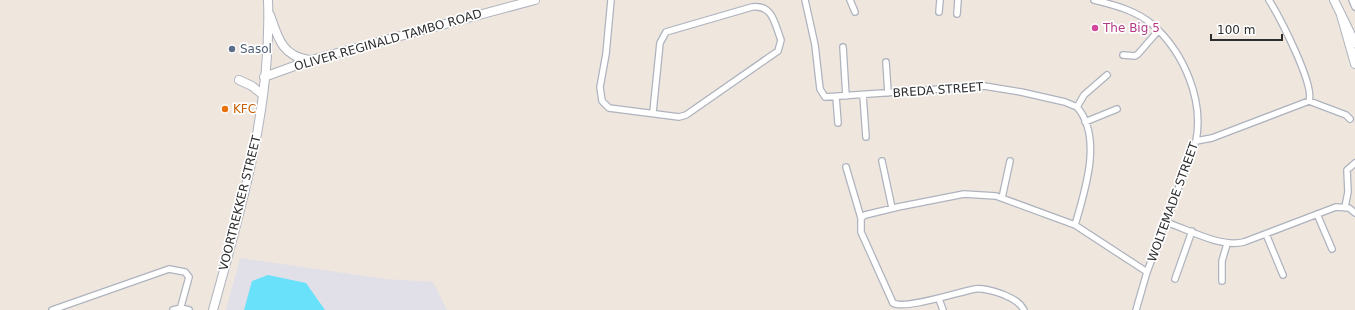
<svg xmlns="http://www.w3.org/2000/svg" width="1355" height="310" font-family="'DejaVu Sans',sans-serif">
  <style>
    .industrial { fill: #e1dfe8 }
    .water { fill: #69e1fa }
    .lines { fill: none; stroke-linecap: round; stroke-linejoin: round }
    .street-casing { stroke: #aeb3be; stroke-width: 8 }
    .secondary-casing { stroke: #aeb3be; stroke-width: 10 }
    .street { stroke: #fff; stroke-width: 5.5 }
    .secondary { stroke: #fff; stroke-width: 8 }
    .hotel-dot { fill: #d1479c; stroke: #fff; stroke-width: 1.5 }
    .service-dot { fill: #5c6f8a; stroke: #fff; stroke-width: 1.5 }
    .food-dot { fill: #e8710a; stroke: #fff; stroke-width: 1.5 }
    .labels { text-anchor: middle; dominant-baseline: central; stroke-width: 3.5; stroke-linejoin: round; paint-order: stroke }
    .hotel-label { font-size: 12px; fill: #b23c85; stroke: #fff; text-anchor: start }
    .street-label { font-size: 12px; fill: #2d2d2d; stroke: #fff }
    .service-label { font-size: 12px; fill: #4e5e75; stroke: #fff; text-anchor: start }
    .food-label { font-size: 12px; fill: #c56008; stroke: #fff; text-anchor: start }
  </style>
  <rect width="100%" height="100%" fill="#efe6de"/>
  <path class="industrial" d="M240,258L385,279L433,282L447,310H226Z"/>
  <path class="water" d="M268,275L306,283L325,310H244L252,281Z"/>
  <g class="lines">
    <g class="street-casing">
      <path id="street" d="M611,0L606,54L600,87L602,101L609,108L679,117L686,115L778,51L781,40C775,25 773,4 752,7L666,32L660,43L653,112
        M805,0L815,45L820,89L825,97L984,86L1021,92L1065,102L1077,107C1103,137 1085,191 1075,225
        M850,0L855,12
        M1094,0C1115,5 1137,11 1153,25C1184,53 1204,100 1196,141L1147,272L1136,310
        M1352,0L1355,7
        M939,12L940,0
        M957,14L958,0
        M843,47L846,96
        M1123,55L1135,56L1138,54L1158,31
        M886,62L888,93
        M863,95L866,137
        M836,97L838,123
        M1309,101L1346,115L1350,119
        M1077,107L1084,95L1107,75
        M1085,122L1117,109
        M1196,141L1212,138L1309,101C1315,85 1279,16 1269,0
        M882,161L892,208
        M846,167L861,218V232L893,303C905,310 958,292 975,289C984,288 993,291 1002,294C1011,298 1019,301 1024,310
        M1002,198L1010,161
        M1345,207L1348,192L1347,170L1355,163
        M1317,214L1332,249
        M861,218L865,215L898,207L964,194L996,196L1075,225L1147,272
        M1166,222C1189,230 1221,248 1244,242L1336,207L1349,208L1355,213
        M1266,234L1283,275
        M1175,279L1192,231
        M1222,281V261L1227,244
        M939,299L943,310
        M52,310L169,269L185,272L189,277L180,310
        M173,310L181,308L189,310"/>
    </g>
    <g class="secondary-casing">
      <path id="secondary" d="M1334,0L1355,43
        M270,15C278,38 282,56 309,60
        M1341,15L1355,64
        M264,77L311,60L535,0
        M239,80L252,86L263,95
        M213,310C241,209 272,106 268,0"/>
    </g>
    <use href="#street" class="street"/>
    <use href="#secondary" class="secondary"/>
  </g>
  <circle class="hotel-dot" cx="1095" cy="28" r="4"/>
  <circle class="service-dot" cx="232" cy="49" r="4"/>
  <circle class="food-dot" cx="225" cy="109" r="4"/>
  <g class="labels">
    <g class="hotel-label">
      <text x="1103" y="28">The Big 5</text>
    </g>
    <g class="street-label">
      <text transform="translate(388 40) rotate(-16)">OLIVER REGINALD TAMBO ROAD</text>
      <text transform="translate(938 90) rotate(-4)">BREDA STREET</text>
      <text transform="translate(1173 202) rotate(-70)">WOLTEMADE STREET</text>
      <text transform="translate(240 203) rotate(-76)">VOORTREKKER STREET</text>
    </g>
    <g class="service-label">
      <text x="240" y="49">Sasol</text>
    </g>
    <g class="food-label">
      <text x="233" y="109">KFC</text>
    </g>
  </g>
  <path d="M1211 34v6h71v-6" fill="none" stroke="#2d2d2d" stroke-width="2"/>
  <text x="1217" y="34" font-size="12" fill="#2d2d2d" stroke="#ffffff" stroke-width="3" paint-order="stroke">100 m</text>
</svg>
